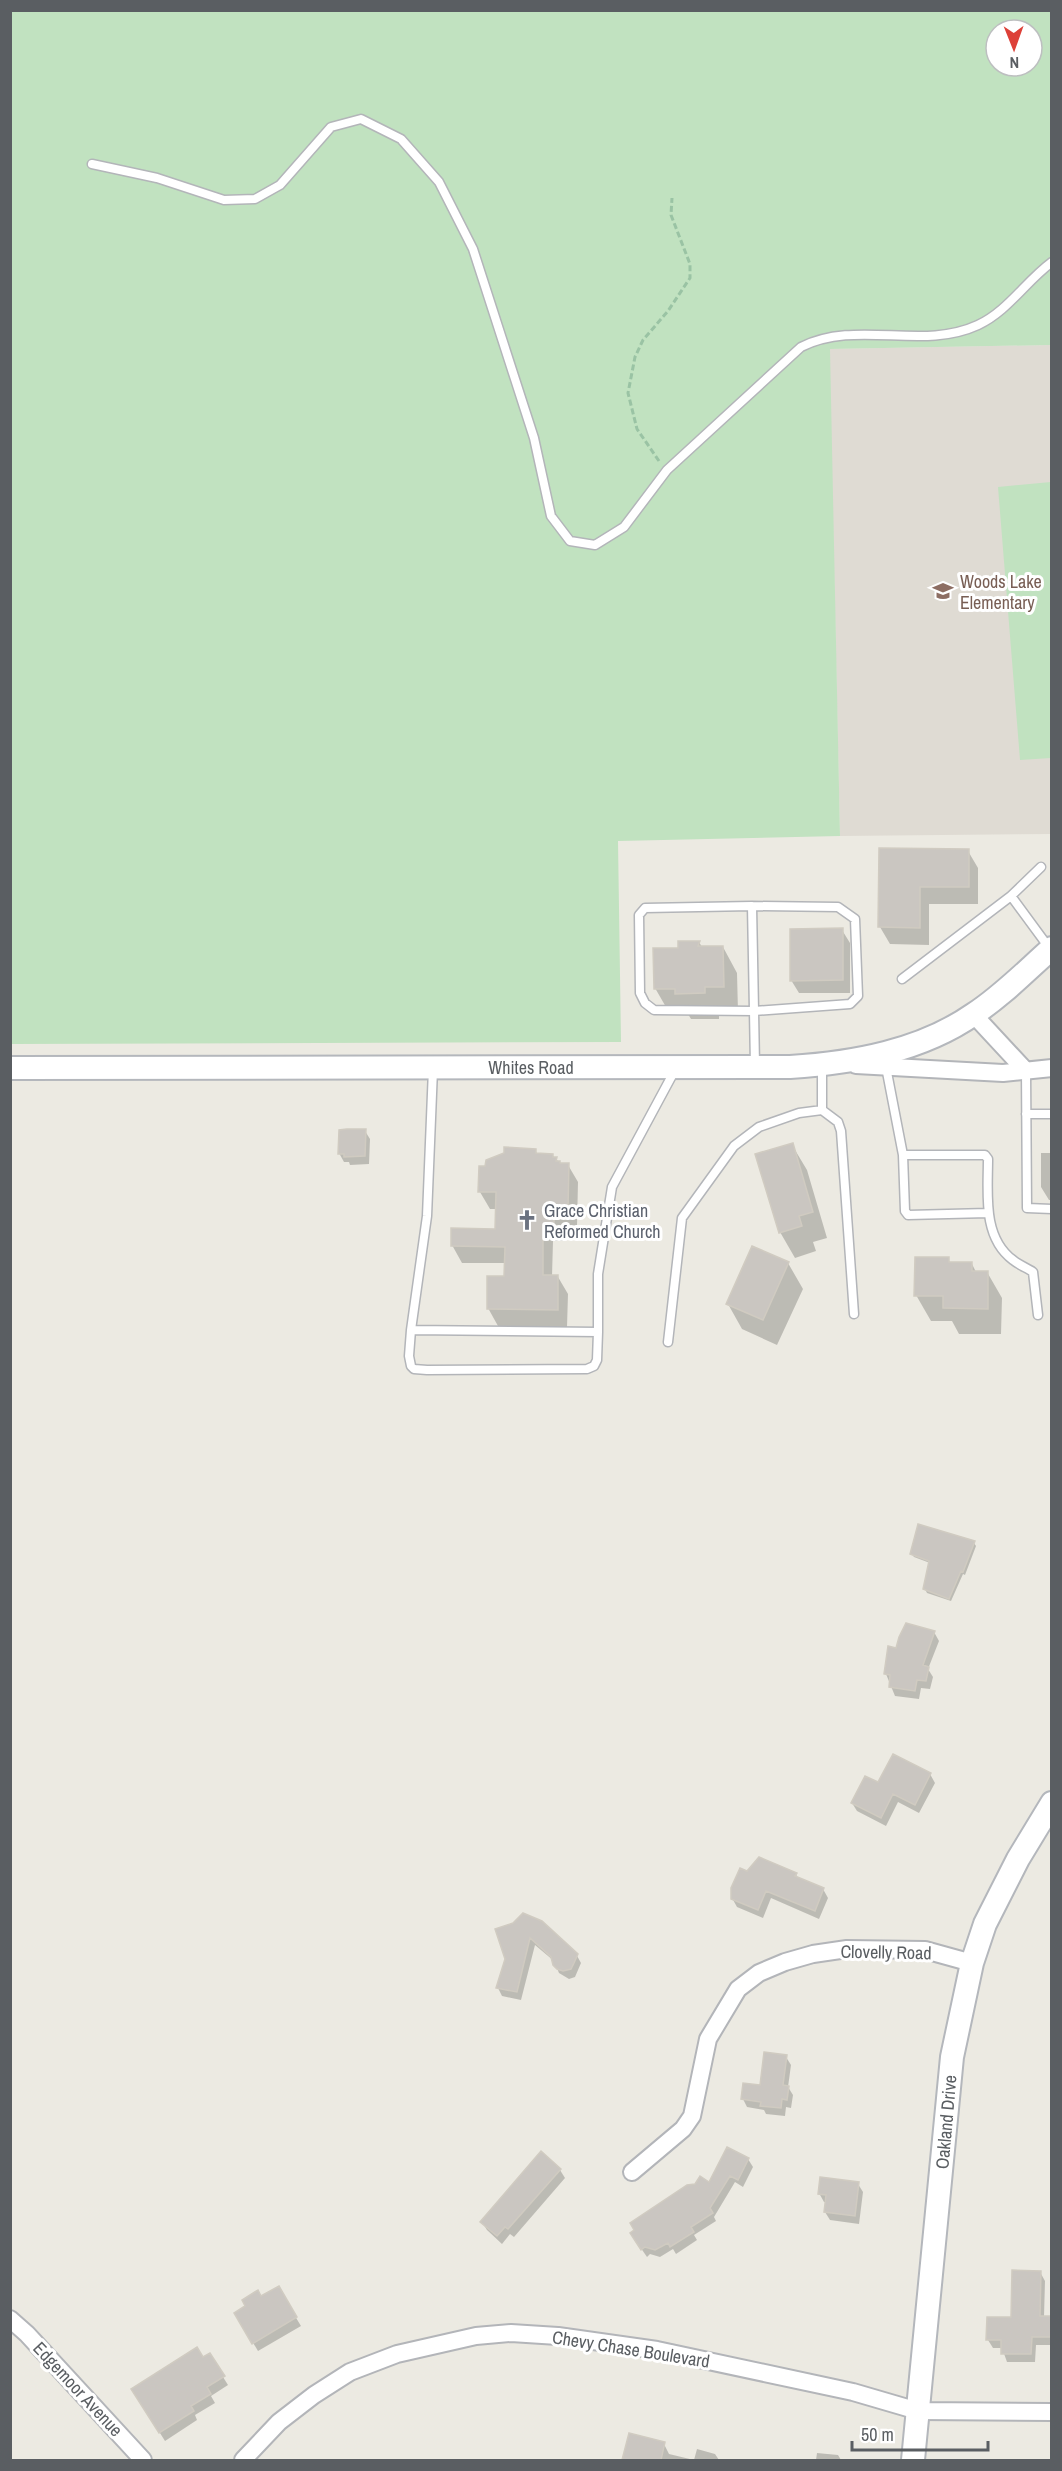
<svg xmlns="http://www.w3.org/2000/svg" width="1062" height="2471" font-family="'Archivo Narrow',sans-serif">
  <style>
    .education { fill: #dfdbd3 }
    .green { fill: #c1e2c0; fill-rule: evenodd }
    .shadow { fill: #0003 }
    .building { fill: #cac6c1; stroke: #d0cbc1; stroke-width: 1.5 }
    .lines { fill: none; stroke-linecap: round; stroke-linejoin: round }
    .lane-casing { stroke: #b3b5b9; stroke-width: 11 }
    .street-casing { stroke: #b3b5b9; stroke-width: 20 }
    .secondary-casing { stroke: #b4b7bc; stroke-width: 26 }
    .path { stroke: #9ac3a4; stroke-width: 3; stroke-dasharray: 6 3; stroke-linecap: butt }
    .lane { stroke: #fff; stroke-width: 8 }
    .street { stroke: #fff; stroke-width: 16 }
    .secondary { stroke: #fff; stroke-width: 22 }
    .labels { text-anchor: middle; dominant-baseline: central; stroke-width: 6; stroke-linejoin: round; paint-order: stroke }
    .education-label { font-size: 18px; fill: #785e54; stroke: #fff; text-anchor: start }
    .street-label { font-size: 18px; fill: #5a5e62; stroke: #fff }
    .worship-label { font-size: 18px; fill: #5b616d; stroke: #fff; text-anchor: start }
  </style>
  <rect width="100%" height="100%" fill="#eceae2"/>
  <path class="education" d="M1051,345V834L840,836L829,349Z"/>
  <path class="green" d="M10,11H1051V345L830,349L840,836L618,841L621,1042L11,1044ZM996,30H1032V66H996Z
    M1051,482V758L1020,760L998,487Z"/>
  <path class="shadow" d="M881,849L968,851L978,868V904H929V945L890,944L880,927Z
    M842,930L850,943V993H799L791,980Z
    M699,942L702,947H723L737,973L738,1012H719V1019H691L688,1014H670L655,988L679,950Z
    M365,1131L370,1139L369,1164L350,1165L349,1162H344L339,1153Z
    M792,1145L807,1170L827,1238L813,1242L816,1251L795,1258L780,1232Z
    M535,1150L537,1154L552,1155L561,1164L568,1165L578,1182L577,1226H563V1241H553L552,1277H558L568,1294L567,1327L498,1326L488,1308L506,1277V1263H462L452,1245L497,1230V1209H490L480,1192Z
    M1041,1153H1052V1200H1049L1041,1187Z
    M948,1259L950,1263L972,1264L976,1272H987L1002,1298L1001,1334H959L952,1321H931L916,1295Z
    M788,1263L803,1289L777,1345L742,1329L728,1304Z
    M974,1543L976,1546L965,1575L963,1574L951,1601L927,1593L925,1589L930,1563L914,1557L911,1553Z
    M934,1632L939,1641L928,1669L933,1677L930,1689L921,1688L919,1699L895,1696L886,1674L898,1649Z
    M930,1774L935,1783L919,1813L898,1802L886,1826L857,1811L852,1803L879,1784Z
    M747,1873L796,1874L798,1879L823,1889L828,1898L819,1919L771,1898L763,1918L737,1907L732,1898Z
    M514,1924L576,1954L581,1963L575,1977L569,1979L559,1973L554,1961L535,1945L521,2000L502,1996L498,1988Z
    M786,2057L791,2065L788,2087L793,2095L791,2108L786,2107L785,2116L766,2114L764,2110L747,2107L743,2099L762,2086Z
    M748,2159L753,2167L743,2187L735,2182L714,2217L716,2221L694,2235L697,2240L676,2254L673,2249L660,2257L650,2254L647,2257L636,2241L710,2184Z
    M560,2170L565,2178L514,2237L510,2234L502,2244L487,2230L482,2222Z
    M858,2184L863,2192L859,2224L830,2220L825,2212L827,2202H824L819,2193Z
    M1040,2272L1045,2281L1044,2317H1052V2345H1036L1035,2362H1007L1002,2348H993L988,2340L1013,2319Z
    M278,2288L301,2326L258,2351L236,2314Z
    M203,2359L223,2377L228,2385L211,2396L215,2403L195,2415L197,2420L165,2441L138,2398Z
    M630,2435L664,2444L669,2454L694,2460L697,2449L715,2454L719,2460H624Z
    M817,2453L838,2455L841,2460H816Z"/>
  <path class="building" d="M879,848L969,849V887H920V928L878,927Z
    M843,928V980L790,981V929Z
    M678,941H700L698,946H723L724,987H705V993L675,994V989H654L653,948H678Z
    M347,1129H366L365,1156L344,1157V1154H338L339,1130Z
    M793,1143L813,1212L799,1216L802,1226L779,1233L755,1154Z
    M504,1147L536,1149V1153L553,1154V1157H557L556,1161H560V1163H569L568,1209H554V1224H543V1275H558V1310L487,1309V1276H504L505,1247L451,1246V1228L495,1229L496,1192H478L479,1166H485L486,1160L504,1153Z
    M752,1246L789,1262L763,1320L726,1304Z
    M915,1257H949V1262H972V1271H988V1309L943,1308V1296H914Z
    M918,1524L975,1541L963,1572L961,1571L949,1599L923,1589L929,1561L910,1554Z
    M906,1623L935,1631L923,1665L929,1667L926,1681L917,1680L915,1691L889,1687L890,1675L884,1674L888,1646L896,1648L899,1637Z
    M893,1754L931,1773L915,1805L893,1794L881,1818L851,1803L865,1776L878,1782Z
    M759,1857L797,1873L795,1876L824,1888L815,1911L766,1891L758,1910L731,1899V1888L740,1868L747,1871Z
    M523,1913L542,1921L578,1954L574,1963L571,1969L563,1971L557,1969L553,1965L551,1957L530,1938L517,1992L496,1988L505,1959L495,1929L513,1923Z
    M764,2052L787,2055L783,2085L789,2086L787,2100L782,2099L781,2108L760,2106L761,2102L741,2099L743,2083L760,2085Z
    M727,2147L749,2158L738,2180L730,2176L710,2208L713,2213L691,2227L694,2232L670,2247L668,2243L655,2250L645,2247L641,2250L630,2233L634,2230L630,2223L687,2185L695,2184L700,2176L709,2182Z
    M541,2151L561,2169L508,2229L505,2227L497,2236L480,2222Z
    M820,2177L859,2182L855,2216L824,2212L826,2195L818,2194Z
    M1012,2270L1041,2271L1040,2316H1052V2337H1032L1031,2354H1001V2340H986L987,2317H1011Z
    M279,2286L297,2317L252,2344L234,2313L245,2306L242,2300L258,2290L261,2296Z
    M197,2347L203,2357L210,2353L225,2376L207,2387L211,2394L191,2406L194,2411L159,2433L131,2389Z
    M629,2433L665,2442L661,2460H622Z"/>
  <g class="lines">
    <g class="lane-casing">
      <path id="lane" d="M92,164L157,178L224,200L255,199L280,185L331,127L361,119L401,139L439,182L473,249L534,438L551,516L570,541L595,545L624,527L667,470L801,347C857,319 922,351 978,325C1008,311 1025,282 1052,262
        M1011,896L1041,867
        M752,906L754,1011L850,1004L858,996L855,919L838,907L752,906L645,908L639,915L640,993L645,1003L654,1010L754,1011L755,1066
        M902,979L1011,896L1050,949
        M822,1065V1110
        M886,1067L903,1155L905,1211L908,1215L988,1213
        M433,1069L427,1216L411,1330L409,1356L411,1366L414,1369L427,1370L587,1369L594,1366L597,1360L598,1332V1274L612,1187L675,1070
        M1026,1071L1027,1208L1052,1209
        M1026,1114H1052
        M903,1155H985L988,1159C988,1193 982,1237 1013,1260C1019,1265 1027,1268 1033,1272L1038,1315
        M411,1330L598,1332
        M668,1342L682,1218L734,1146L759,1127L799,1113L822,1110L838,1122L841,1131L854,1314"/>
    </g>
    <g class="street-casing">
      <path id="street" d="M974,1015L1026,1071
        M856,1065L1003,1073L1052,1068
        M632,2172L683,2129L692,2116L708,2039L738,1989L759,1973L785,1962L813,1954L847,1949L925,1950L972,1963
        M10,2319L27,2334L143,2460
        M243,2460L279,2422L314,2395L350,2372L397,2354L476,2336L511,2333L558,2336L657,2350L853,2392L918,2411L1052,2412"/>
    </g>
    <g class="secondary-casing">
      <path id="secondary" d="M10,1068L790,1067C853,1063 921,1051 974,1014C1002,996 1027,970 1052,948
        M913,2460L952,2057L972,1963L985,1924L1018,1859L1052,1803"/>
    </g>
    <path class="path" d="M659,461L637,429L628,393L635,357L643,340L668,311L690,278V264L671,215L672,198"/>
    <use href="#lane" class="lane"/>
    <use href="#street" class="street"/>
    <use href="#secondary" class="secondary"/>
  </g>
  <defs>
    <g id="school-bare" transform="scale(1.62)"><path d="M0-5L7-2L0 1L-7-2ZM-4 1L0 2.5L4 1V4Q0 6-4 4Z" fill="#8d6e63" stroke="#fff" stroke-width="2.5" paint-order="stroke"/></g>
    <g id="church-bare" transform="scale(1.62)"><path d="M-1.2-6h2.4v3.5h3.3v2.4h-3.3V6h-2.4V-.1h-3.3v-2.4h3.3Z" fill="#6b7280" stroke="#fff" stroke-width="2.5" paint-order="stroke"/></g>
  </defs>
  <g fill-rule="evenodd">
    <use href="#school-bare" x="943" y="591"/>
    <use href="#church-bare" x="527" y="1220"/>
  </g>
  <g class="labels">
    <g class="education-label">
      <text x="960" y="581">Woods Lake<tspan x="960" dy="21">Elementary</tspan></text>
    </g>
    <g class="street-label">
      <text x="531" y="1067">Whites Road</text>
      <text transform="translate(886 1952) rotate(1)">Clovelly Road</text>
      <text transform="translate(946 2122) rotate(-85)">Oakland Drive</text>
      <text transform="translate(631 2349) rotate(9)">Chevy Chase Boulevard</text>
      <text transform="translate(78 2389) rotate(47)">Edgemoor Avenue</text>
    </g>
    <g class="worship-label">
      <text x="544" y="1210">Grace Christian<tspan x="544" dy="21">Reformed Church</tspan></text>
    </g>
  </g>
  <rect width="1062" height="2471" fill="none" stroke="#5a5e62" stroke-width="24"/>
  <g transform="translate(1014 48) rotate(179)"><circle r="28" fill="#ffffff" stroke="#bdbfc0" stroke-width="1.5"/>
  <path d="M0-4.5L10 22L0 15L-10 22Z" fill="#dd4038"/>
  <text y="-9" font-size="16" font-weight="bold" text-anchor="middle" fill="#5a5e62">N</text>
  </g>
  <path d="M852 2441v9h136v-9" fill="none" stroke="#5a5e62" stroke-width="3"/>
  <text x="861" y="2441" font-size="18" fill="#5a5e62" stroke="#ffffff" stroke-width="4.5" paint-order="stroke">50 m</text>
</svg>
